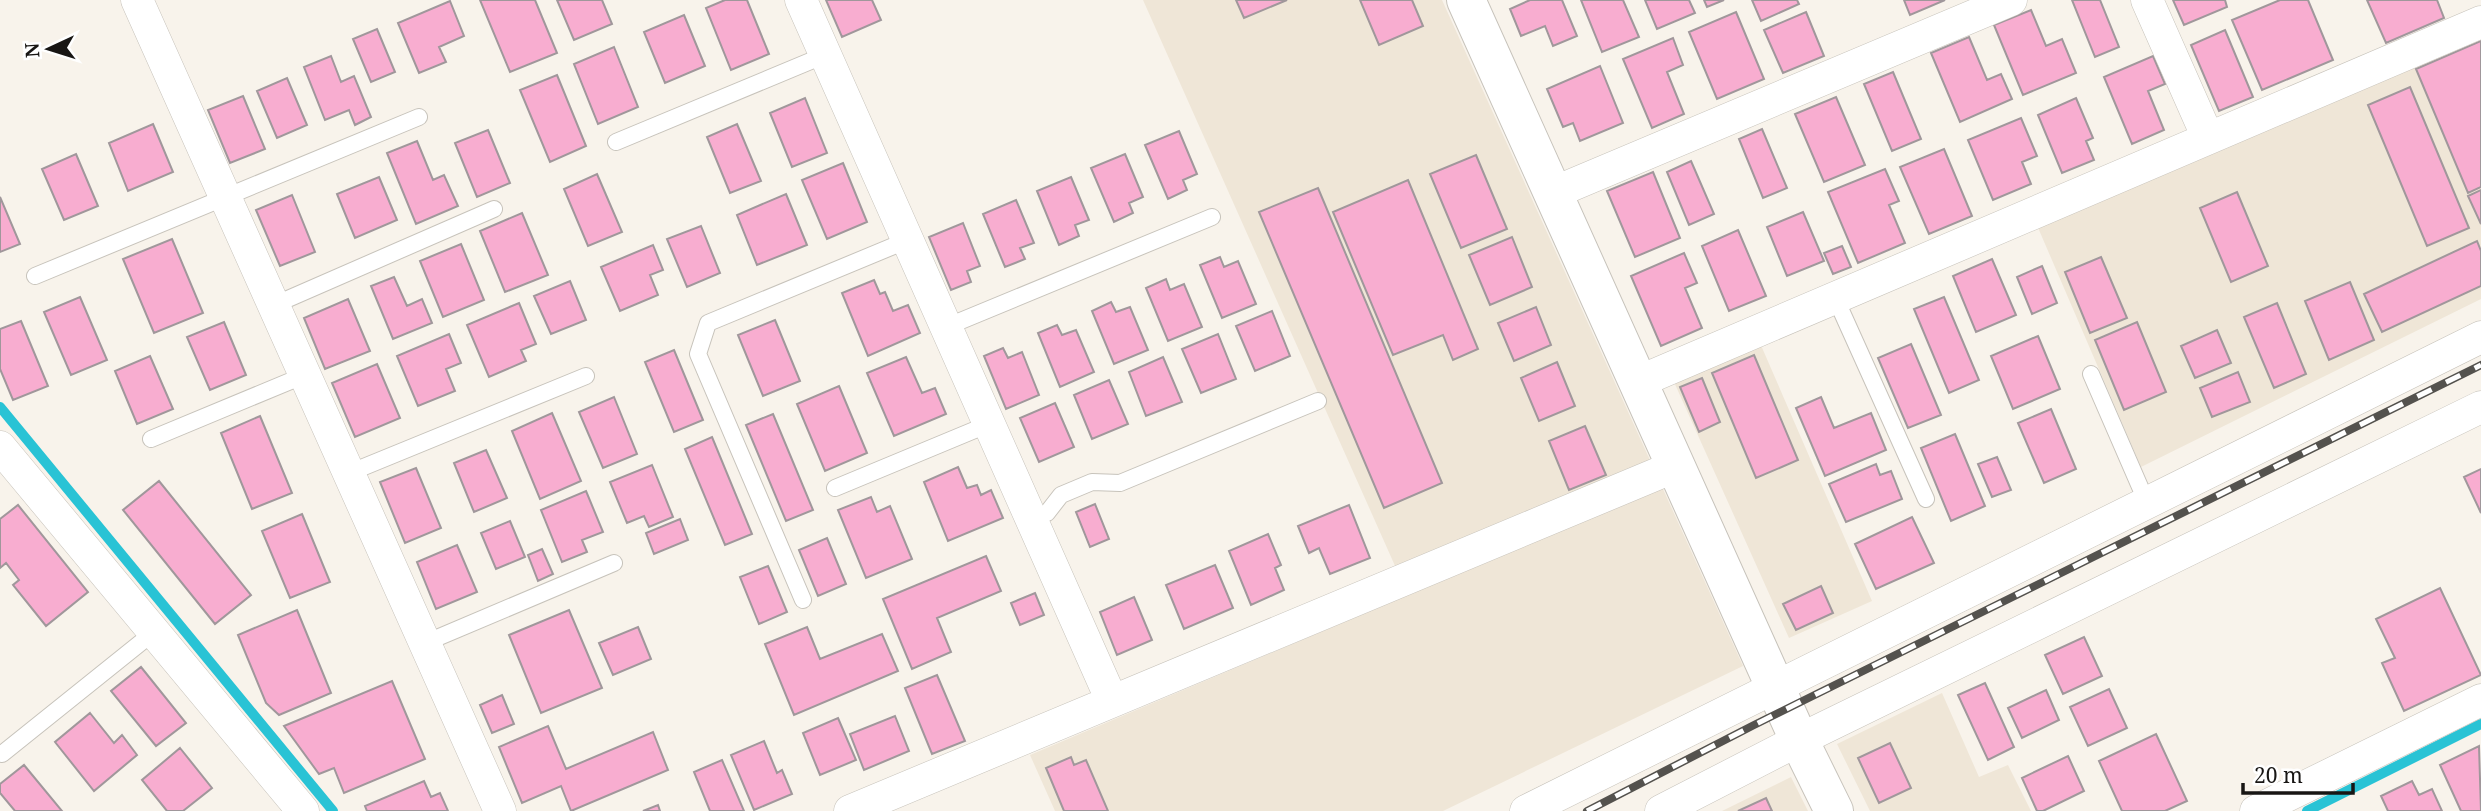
<svg xmlns="http://www.w3.org/2000/svg" width="2481" height="811" font-family="'Noto Serif',serif">
  <style>
    .built { fill: #efe6d7 }
    .lines { fill: none; stroke-linecap: round; stroke-linejoin: round }
    .stream { stroke: #29c3d5; stroke-width: 10 }
    .building { fill: #f8add0; stroke: #a0979b; stroke-width: 2 }
    .service-casing { stroke: #c7c3bb; stroke-width: 18 }
    .minor-casing { stroke: #c7c3bb; stroke-width: 33 }
    .tertiary-casing { stroke: #c7c3bb; stroke-width: 40 }
    .service { stroke: #fff; stroke-width: 16 }
    .minor { stroke: #fff; stroke-width: 32 }
    .tertiary { stroke: #fff; stroke-width: 38 }
    .rail-casing { stroke: #54524e; stroke-width: 8 }
    .rail { stroke: #fff; stroke-width: 5; stroke-dasharray: 16; stroke-linecap: butt }
  </style>
  <rect width="100%" height="100%" fill="#f8f3eb"/>
  <path class="built" d="M1143,0H1442L1743,666L1443,811H1055L1030,755L1408,595Z
    M2481,32V299L2141,467L2036,223Z
    M1760,343L1872,601L1789,638L1674,382Z
    M1942,693L1979,777L2008,765L2031,811H1870L1837,744Z
    M1791,777L1808,811H1722Z"/>
  <g class="lines">
    <path class="stream" d="M0,407L333,811
      M2307,811L2481,724"/>
  </g>
  <path class="building" d="M480,0H535L557,53L510,72Z
    M557,0H602L612,24L574,40Z
    M725,0H747L769,54L731,70L706,8Z
    M826,0H872L881,20L842,37Z
    M1236,0H1287L1244,18Z
    M1360,0H1412L1423,26L1379,45Z
    M1530,0H1562L1577,36L1553,46L1545,26L1521,36L1510,9Z
    M1581,0H1623L1639,37L1602,52Z
    M1645,0H1689L1695,13L1657,29Z
    M1704,0H1724L1707,7Z
    M1752,0H1797L1799,4L1761,21Z
    M1904,0H1945L1910,15Z
    M2072,0H2100L2119,47L2095,57Z
    M2173,0H2225L2227,7L2184,25Z
    M2280,0H2308L2333,60L2262,90L2232,20Z
    M2367,0H2437L2444,18L2386,43Z
    M450,1L464,36L439,47L446,62L419,73L398,23Z
    M2031,10L2046,46L2062,39L2076,73L2023,95L1994,25Z
    M1736,12L1764,79L1717,99L1689,32Z
    M1806,12L1824,56L1783,73L1764,30Z
    M684,15L705,66L665,83L644,32Z
    M377,29L395,72L371,82L353,39Z
    M2225,30L2253,97L2219,111L2191,45Z
    M1969,37L1987,80L2001,74L2012,99L1960,122L1931,53Z
    M1673,38L1683,65L1667,72L1684,114L1652,128L1623,59Z
    M2481,41V187L2468,193L2416,69Z
    M614,47L638,107L598,124L574,64Z
    M331,56L341,82L354,76L371,117L355,125L349,110L325,120L304,67Z
    M2153,56L2165,84L2148,91L2164,130L2132,144L2104,77Z
    M1600,66L1623,123L1580,141L1573,123L1563,127L1547,89Z
    M1893,72L1921,139L1892,151L1864,84Z
    M557,75L586,146L550,162L520,90Z
    M287,78L307,125L277,138L257,91Z
    M2410,87L2469,228L2427,246L2368,105Z
    M243,96L265,149L230,163L208,110Z
    M1836,97L1865,165L1824,182L1795,114Z
    M805,98L827,153L792,167L770,113Z
    M2076,98L2093,138L2086,141L2094,160L2062,173L2038,115Z
    M2021,118L2037,156L2022,162L2031,184L1993,200L1968,140Z
    M153,124L173,172L128,191L109,143Z
    M737,124L761,181L730,193L707,137Z
    M1762,129L1787,188L1763,198L1739,139Z
    M488,130L510,183L477,197L455,143Z
    M1179,131L1197,174L1183,180L1187,190L1168,199L1145,145Z
    M417,141L433,180L444,175L458,206L416,224L387,153Z
    M1944,149L1972,216L1929,234L1900,167Z
    M76,154L98,206L64,220L42,169Z
    M1125,154L1143,197L1129,203L1133,213L1114,222L1091,168Z
    M1476,155L1507,229L1461,248L1430,174Z
    M1691,161L1714,214L1689,225L1667,172Z
    M843,163L867,222L827,239L802,180Z
    M1885,169L1899,201L1889,205L1905,243L1858,263L1828,192Z
    M1653,172L1680,238L1635,257L1607,191Z
    M597,174L622,232L588,246L564,189Z
    M379,177L397,220L355,238L337,194Z
    M1071,177L1089,220L1075,225L1079,236L1059,245L1037,191Z
    M1408,180L1478,349L1453,360L1443,335L1393,355L1333,212Z
    M1318,188L1442,483L1384,508L1259,212Z
    M2481,190V224L2468,196Z
    M2237,192L2268,266L2231,282L2200,208Z
    M786,194L807,245L757,265L737,215Z
    M292,195L315,252L280,266L256,210Z
    M0,197L20,244L0,252Z
    M1016,200L1034,243L1020,248L1025,259L1005,267L983,214Z
    M1803,212L1824,261L1787,276L1767,227Z
    M522,213L548,275L505,292L480,231Z
    M963,223L980,266L967,271L971,282L951,290L929,237Z
    M701,226L720,273L687,287L667,239Z
    M1738,230L1766,296L1729,311L1702,246Z
    M1512,237L1532,287L1490,305L1469,255Z
    M172,239L203,313L154,333L123,259Z
    M2477,241L2481,251V286L2382,332L2364,294Z
    M461,244L484,300L443,317L420,261Z
    M653,245L663,270L650,275L658,295L620,311L601,267Z
    M1842,246L1851,267L1833,274L1824,253Z
    M1684,253L1697,283L1685,288L1702,328L1661,346L1631,276Z
    M1220,257L1224,267L1238,261L1256,304L1222,318L1200,265Z
    M2101,257L2127,318L2090,333L2065,272Z
    M1992,259L2016,315L1976,332L1953,276Z
    M2042,266L2057,303L2032,314L2017,277Z
    M394,277L407,306L422,299L432,323L393,339L371,286Z
    M1166,279L1170,290L1184,284L1202,327L1168,341L1146,288Z
    M874,280L880,294L885,292L893,311L908,305L920,333L868,356L842,293Z
    M570,281L586,320L551,334L534,296Z
    M2350,282L2374,340L2329,360L2305,301Z
    M80,297L107,360L71,375L44,312Z
    M1944,297L1979,380L1949,393L1914,309Z
    M348,299L370,351L325,369L304,318Z
    M1111,302L1116,312L1130,307L1148,350L1114,364L1092,311Z
    M519,303L536,344L521,350L526,361L489,377L467,325Z
    M2277,303L2306,374L2274,388L2244,317Z
    M1536,307L1551,345L1514,361L1498,323Z
    M1272,311L1290,356L1255,371L1236,326Z
    M775,320L800,381L763,396L738,335Z
    M21,321L48,386L13,400L0,369V329Z
    M224,322L246,375L210,390L187,337Z
    M2137,322L2166,392L2124,410L2095,340Z
    M1057,325L1062,335L1076,330L1094,372L1060,387L1038,333Z
    M2217,330L2231,363L2195,378L2181,346Z
    M449,334L461,363L446,369L455,391L418,406L397,356Z
    M1218,334L1236,379L1201,393L1182,349Z
    M2038,336L2060,389L2013,409L1991,356Z
    M1911,344L1941,415L1908,428L1878,358Z
    M1003,348L1008,358L1022,352L1039,395L1006,409L984,356Z
    M674,350L703,420L674,432L645,362Z
    M1754,355L1798,460L1756,478L1712,373Z
    M150,356L173,409L137,424L115,371Z
    M906,357L922,393L935,388L946,414L894,436L867,373Z
    M1163,357L1182,402L1146,416L1129,372Z
    M1557,362L1575,406L1539,421L1521,378Z
    M377,364L400,418L355,437L332,383Z
    M2238,372L2250,402L2212,417L2200,388Z
    M1702,378L1720,422L1699,432L1680,387Z
    M1109,380L1128,424L1092,439L1074,395Z
    M839,386L867,453L825,471L797,404Z
    M614,397L637,454L603,468L579,412Z
    M1821,397L1834,428L1871,413L1886,450L1825,476L1796,408Z
    M1055,403L1074,447L1039,462L1020,418Z
    M2051,409L2076,469L2044,483L2018,423Z
    M552,413L581,481L540,499L512,431Z
    M773,414L813,510L786,521L746,425Z
    M260,416L292,493L252,509L221,433Z
    M1585,426L1606,475L1569,490L1549,441Z
    M1955,434L1985,506L1951,521L1921,448Z
    M712,437L752,534L725,545L685,449Z
    M486,450L507,498L474,512L454,463Z
    M1997,457L2011,490L1992,497L1978,464Z
    M1876,464L1880,475L1891,471L1902,499L1846,522L1829,484Z
    M652,465L673,517L649,527L644,516L627,523L610,482Z
    M958,467L967,488L977,485L981,495L991,490L1003,518L948,541L924,482Z
    M416,468L441,528L405,543L380,482Z
    M2481,469V513L2464,477Z
    M159,481L251,595L215,624L123,510Z
    M586,491L603,532L582,540L587,552L562,562L541,510Z
    M871,497L877,512L890,506L912,559L866,578L838,510Z
    M1095,504L1109,539L1090,547L1076,512Z
    M18,505L88,592L46,626L13,585L19,580L6,563L0,568V519Z
    M1349,505L1370,558L1330,574L1319,548L1309,553L1298,526Z
    M302,514L330,582L290,598L262,531Z
    M1912,517L1934,563L1876,589L1855,544Z
    M680,519L688,540L654,554L646,533Z
    M510,521L525,557L496,569L481,533Z
    M1268,534L1281,565L1275,568L1284,590L1251,605L1229,551Z
    M827,538L846,584L818,596L799,550Z
    M457,545L477,592L436,609L417,562Z
    M542,549L553,574L538,581L528,555Z
    M986,556L1001,591L937,618L951,652L912,669L883,599Z
    M1215,565L1233,608L1184,629L1166,585Z
    M768,566L787,612L759,624L740,577Z
    M1821,586L1833,613L1796,630L1783,604Z
    M2440,588L2481,675L2404,711L2382,663L2395,658L2376,619Z
    M1035,593L1044,615L1020,625L1011,603Z
    M1134,597L1152,640L1117,655L1100,612Z
    M297,610L331,693L279,715L266,703L238,635Z
    M569,610L602,688L541,713L509,635Z
    M638,627L651,659L613,675L599,643Z
    M807,627L820,659L882,634L898,671L794,715L765,644Z
    M2084,637L2102,676L2063,694L2045,655Z
    M141,667L186,723L156,746L111,691Z
    M937,675L965,741L932,754L905,688Z
    M392,681L425,759L344,793L334,768L319,774L284,726Z
    M1985,683L2014,747L1988,760L1958,695Z
    M2109,689L2127,728L2088,746L2070,707Z
    M2046,690L2059,720L2022,738L2008,708Z
    M502,695L514,724L492,733L480,705Z
    M90,713L114,743L122,735L137,755L94,791L55,742Z
    M895,716L909,751L864,770L850,734Z
    M838,718L856,760L820,775L803,733Z
    M548,726L566,769L653,732L668,770L571,811L561,786L522,803L499,747Z
    M2156,734L2187,801L2165,811H2122L2099,761Z
    M764,741L777,773L782,770L792,794L754,810L731,755Z
    M1890,743L1911,788L1879,803L1858,758Z
    M2479,746L2481,811H2461L2440,765Z
    M180,748L212,788L183,811H167L142,780Z
    M2068,756L2084,791L2043,811H2037L2022,778Z
    M1071,757L1074,765L1086,760L1108,811H1064L1046,768Z
    M722,760L744,811H710L694,772Z
    M24,765L62,811H15L0,793V784Z
    M424,781L431,797L440,793L448,811H367L365,806Z
    M2412,781L2419,795L2432,789L2442,811H2388L2381,796Z
    M1766,798L1772,811H1738Z
    M658,805L660,811H643Z"/>
  <g class="lines">
    <g class="service-casing">
      <path id="service" d="M616,142L825,55
        M35,276L419,117
        M1835,297L1926,499
        M274,305L494,209
        M946,327L1212,217
        M2091,374L2147,503
        M151,439L305,375
        M349,473L586,376
        M835,488L989,424
        M1031,520L1047,513L1061,495L1092,482L1120,483L1318,401
        M803,600L698,354L708,323L908,240
        M425,643L614,563
        M2,754L154,632"/>
    </g>
    <g class="minor-casing">
      <path id="minor" d="M137,0L500,811
        M801,0L1112,701
        M2147,0L2208,138
        M1553,193L2011,0
        M1638,382L2481,22
        M0,447L303,811
        M850,811L1676,466
        M1526,811L2481,337
        M1661,811L1799,740L2481,407
        M2256,811L2481,700"/>
    </g>
    <g class="tertiary-casing">
      <path id="tertiary" d="M1466,0L1799,740L1834,811"/>
    </g>
    <use href="#service" class="service"/>
    <use href="#minor" class="minor"/>
    <use href="#tertiary" class="tertiary"/>
    <g class="rail-casing">
      <path id="rail" d="M1587,811L1754,725L2481,365"/>
    </g>
    <use href="#rail" class="rail"/>
  </g>
  <g transform="translate(49 49) rotate(266)" stroke="#ffffff" stroke-width="5" paint-order="stroke">
  <path d="M0-5L12 26L0 18L-12 26Z" fill="#181614"/>
  <text y="-10" font-size="19" font-weight="bold" text-anchor="middle" fill="#181614">N</text>
  </g>
  <path d="M2243 783v10h110v-10" fill="none" stroke="#181614" stroke-width="3.5"/>
  <text x="2254" y="783" font-size="21" fill="#181614" stroke="#ffffff" stroke-width="5" paint-order="stroke">20 m</text>
</svg>
